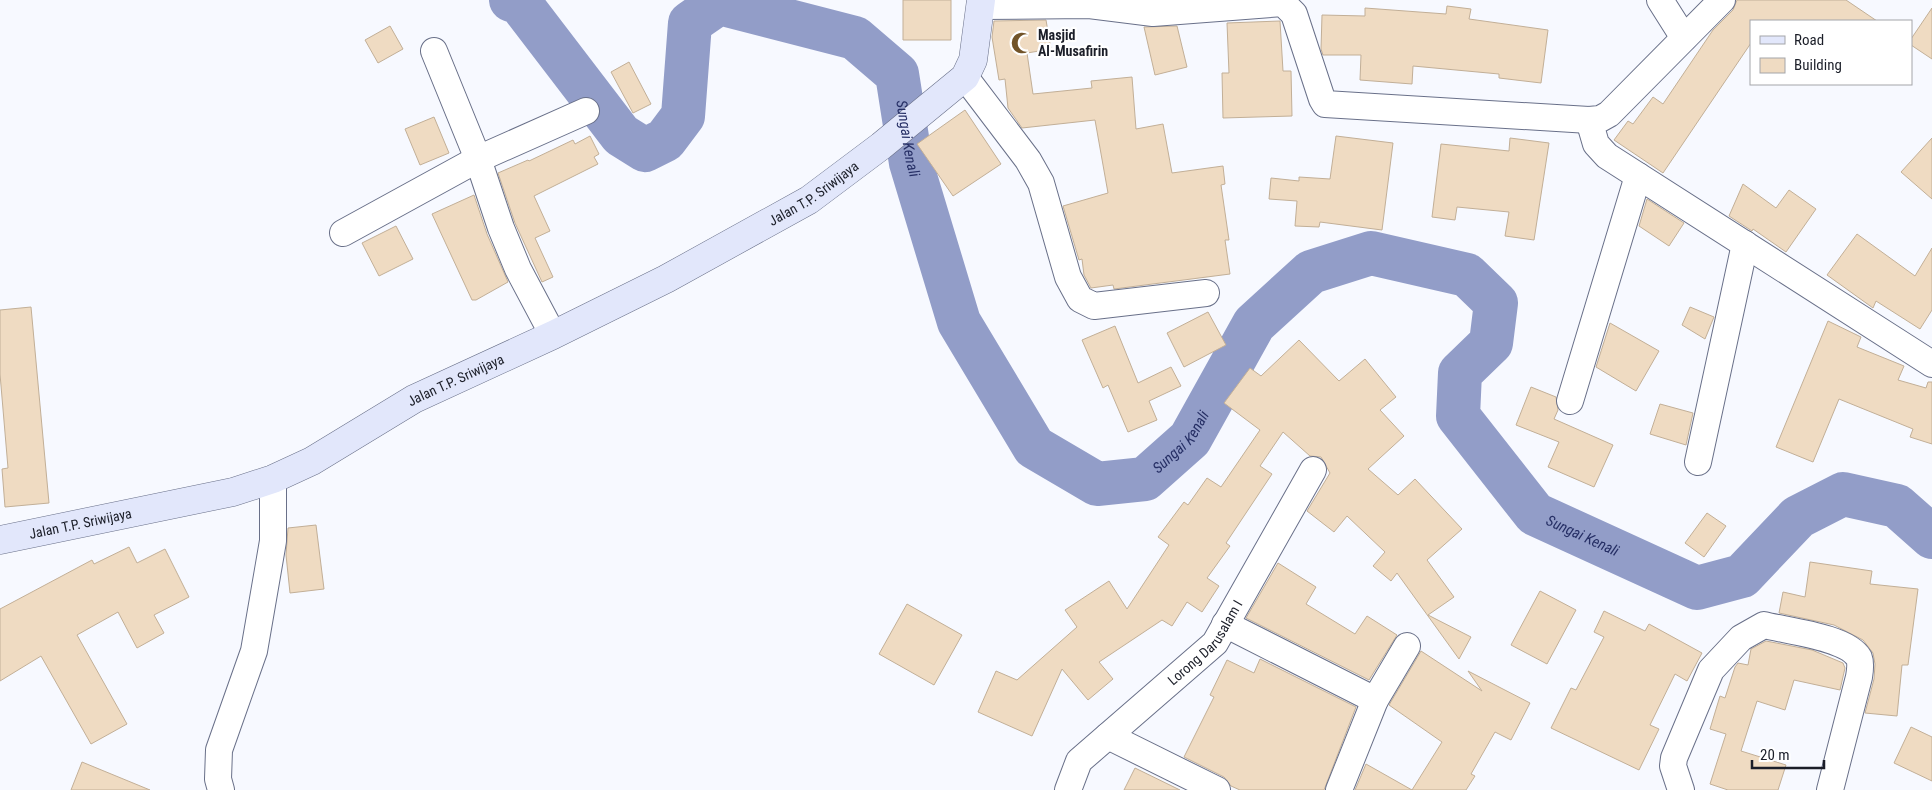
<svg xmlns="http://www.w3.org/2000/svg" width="1932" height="790" font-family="'Roboto Condensed',sans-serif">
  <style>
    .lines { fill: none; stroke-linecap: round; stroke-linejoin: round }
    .river { stroke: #929dc8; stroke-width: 44 }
    .building { fill: #efdbc2; stroke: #c2af97 }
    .minor-casing { stroke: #697089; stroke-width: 28 }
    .secondary-casing { stroke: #697089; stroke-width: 29 }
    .minor { stroke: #fff; stroke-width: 26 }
    .secondary { stroke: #e2e7fb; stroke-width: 28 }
    .labels { text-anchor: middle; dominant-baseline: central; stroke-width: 4.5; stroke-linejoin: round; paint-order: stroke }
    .poi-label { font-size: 14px; font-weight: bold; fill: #1b1e28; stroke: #fff; text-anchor: start }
    .street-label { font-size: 14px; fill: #1b1e28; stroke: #fff }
    .water-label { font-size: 15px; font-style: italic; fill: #262f65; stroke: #fff }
  </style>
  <rect width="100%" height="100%" fill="#f7f9ff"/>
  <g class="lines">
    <path class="river" id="s1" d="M511,0L520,3L621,135L645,150L665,140L683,116L690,23L719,3L855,38L897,74L911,163L959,322L1034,447L1097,484L1145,479L1190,439L1254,324L1311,272L1371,253L1467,275L1496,303L1491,343L1460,373L1458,416L1535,514L1697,588L1742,576L1798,517L1843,494L1897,506L1932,537"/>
  </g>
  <path class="building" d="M903,0H951V40H903Z
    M1737,0H1846L1877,21H1751V43L1663,173L1614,140L1628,121L1633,124L1653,97L1663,104L1713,30L1733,10Z
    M1447,6L1471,9L1469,19L1548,30L1541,83L1499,78V74L1413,66L1412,84L1360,80L1361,55H1323L1321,49L1322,15L1365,16V8L1446,14Z
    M1932,8V59L1911,45V39Z
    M1046,20L1051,49L1027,53L1033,94L1092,88L1091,81L1132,77L1136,129L1163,124L1172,173L1223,166L1225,184L1221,185L1229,240H1225L1230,274L1114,289L1113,285L1091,288L1084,275L1082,259L1079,260L1063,206L1108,193L1095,120L1022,128L1008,108L1005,79L999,80L992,37L994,21Z
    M1280,21L1283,71H1291L1292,116L1223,118L1222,73H1229L1227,23Z
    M390,26L403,49L378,63L365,40Z
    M1177,26L1187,67L1155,75L1144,27Z
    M629,62L651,104L633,113L611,72Z
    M965,110L1001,164L953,196L917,144Z
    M434,117L449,153L420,165L405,129Z
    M590,136L599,154L594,157L598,164L534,196L550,231L535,238L553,277L542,282L515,223L498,173L528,160L529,161L573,140L575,144Z
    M1336,136L1393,143L1382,230L1320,222L1319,227L1295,226L1297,201L1269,199L1271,178L1299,181V177L1330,179Z
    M1510,138L1549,143L1534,240L1505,236L1509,212L1457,207L1455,220L1432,217L1441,144L1509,151Z
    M1932,138V199L1901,172Z
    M1743,184L1776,208L1789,190L1816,209L1786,252L1753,229L1752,231L1729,216Z
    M474,195L487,234L508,282L476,300H472L432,214Z
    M1647,199L1684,223L1669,246L1639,226Z
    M396,226L413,259L379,276L362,243Z
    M1857,234L1915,276L1932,248V310L1920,329L1876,301L1873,308L1827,275Z
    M31,307L49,503L5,507L2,469L8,468L0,374V310Z
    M1690,307L1714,317L1705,339L1682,325Z
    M1208,312L1226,345L1184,367L1167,333Z
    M1828,321L1861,337L1857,347L1904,366L1898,380L1926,388L1928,382H1932V444L1910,437L1913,429L1839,399L1813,462L1776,447Z
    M1610,323L1659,351L1636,391L1596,367Z
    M1115,326L1138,383L1171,367L1181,386L1149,401L1157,420L1128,432L1108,385L1103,388L1082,340Z
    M1299,340L1339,381L1365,359L1396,397L1380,410L1404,436L1368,469L1398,495L1415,479L1462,529L1427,560L1454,597L1428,615L1471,637L1459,659L1397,573L1391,581L1373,566L1385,552L1347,516L1334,532L1307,511L1330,473L1321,457L1310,456L1283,432L1260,466L1272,474L1226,543L1230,546L1207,578L1219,586L1202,612L1187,602L1172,626L1162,620L1099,662L1113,679L1088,700L1062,669L1032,736L978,712L996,671L1017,680L1077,627L1065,610L1109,581L1127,609L1169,545L1158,537L1184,502L1188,505L1207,478L1221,487L1260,430L1224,403L1250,368L1261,376Z
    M1531,387L1556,397L1558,410L1554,419L1613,445L1594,487L1548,467L1559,442L1516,425Z
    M1660,404L1693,413L1686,445L1650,434Z
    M1707,513L1726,526L1704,557L1685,543Z
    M316,525L324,589L290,593L286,555L288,528Z
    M129,547L137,563L165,549L189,597L154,615L164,633L137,648L118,612L77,635L127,724L91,744L41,656L0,681V609L92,560L94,564Z
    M1810,562L1872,571L1870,584L1918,589L1908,665H1902L1897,716L1865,713L1874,679L1875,664L1873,653L1863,640L1834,625L1779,613L1783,592L1805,597Z
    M1278,563L1316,587L1306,604L1355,634L1367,616L1397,635L1369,680L1246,618Z
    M1540,591L1576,610L1547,664L1511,645Z
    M907,604L962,635L934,685L879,654Z
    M1604,611L1645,631L1649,624L1702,653L1687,681L1675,674L1650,725L1659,729L1639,770L1551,728L1571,688L1576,690L1604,637L1594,632Z
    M1766,641L1812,650L1843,663L1845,668L1840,690L1794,680L1785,710L1757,701L1741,751L1786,765L1778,790H1728L1710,784L1726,734L1710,729L1720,696L1725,698L1735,667L1738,663L1748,665L1751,649Z
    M1421,651L1482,691L1468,671L1530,703L1511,740L1495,732L1471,774L1475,776L1466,790H1355L1366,764L1412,790L1442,742L1389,705Z
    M1260,659L1356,707L1324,790H1240L1231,786L1224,777L1184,757L1214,697L1210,695L1227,660L1254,673Z
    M1911,727L1932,737V781L1894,763Z
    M82,762L150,790H71Z
    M1135,768L1180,790H1124Z"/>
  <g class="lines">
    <g class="minor-casing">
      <g id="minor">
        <path d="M1660,0L1684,38"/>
        <path d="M980,6L1089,5L1153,13L1283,3L1294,14L1322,99L1325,104L1589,120L1600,119L1609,114L1722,0"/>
        <path d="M434,51L478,159L501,228L518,269L553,335"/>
        <path d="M965,77L1028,160L1041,183L1068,277L1080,299L1094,306L1206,293"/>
        <path d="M1589,120L1596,144L1607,156L1932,364"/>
        <path d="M343,233L478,159L586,111"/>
        <path d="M1570,401L1638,176"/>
        <path d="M1698,462L1745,244"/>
        <path d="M1225,624L1375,700"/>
        <path d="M1108,736L1217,790"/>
        <path d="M221,790L218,779L219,750L254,651L273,541V479"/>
        <path id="s2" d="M1068,790L1079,761L1215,643L1313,470"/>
        <path d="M1339,790L1375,700L1407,646"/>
        <path d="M1681,790L1673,766L1674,758L1711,670L1741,638L1764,625C1787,631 1847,637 1859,658C1861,663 1860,671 1859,677L1830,790"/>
      </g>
    </g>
    <g class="secondary-casing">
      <g id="secondary">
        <path id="s3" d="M0,540L233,492L273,479L312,461L414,399L553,335L666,279L809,200L881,146L965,77L973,60L981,0"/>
      </g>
    </g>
    <use href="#minor" class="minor"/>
    <use href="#secondary" class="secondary"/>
  </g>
  <defs>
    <g id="mosque-bare" transform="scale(1.725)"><path d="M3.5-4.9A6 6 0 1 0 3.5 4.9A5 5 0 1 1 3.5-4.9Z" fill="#725429" stroke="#fff" stroke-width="2.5" paint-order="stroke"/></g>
  </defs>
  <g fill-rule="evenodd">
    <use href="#mosque-bare" x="1022" y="43"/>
  </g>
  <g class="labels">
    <g class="poi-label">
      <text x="1038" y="35">Masjid<tspan x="1038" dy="16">Al-Musafirin</tspan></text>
    </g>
    <g class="street-label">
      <text stroke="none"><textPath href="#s3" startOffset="892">Jalan T.P. Sriwijaya</textPath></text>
      <text stroke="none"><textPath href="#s3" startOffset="488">Jalan T.P. Sriwijaya</textPath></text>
      <text stroke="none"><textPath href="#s3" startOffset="82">Jalan T.P. Sriwijaya</textPath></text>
      <text stroke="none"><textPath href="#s2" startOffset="205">Lorong Darusalam I</textPath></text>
    </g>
    <g class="water-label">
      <text stroke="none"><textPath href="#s1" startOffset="646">Sungai Kenali</textPath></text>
      <text stroke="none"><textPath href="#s1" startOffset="1156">Sungai Kenali</textPath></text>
      <text stroke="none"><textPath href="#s1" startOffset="1878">Sungai Kenali</textPath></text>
    </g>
  </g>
  <rect x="1750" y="20" width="162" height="65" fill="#ffffff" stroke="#a4a5a9"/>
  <rect x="1760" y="36" width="25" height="8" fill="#e2e7fb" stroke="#a4a5a9"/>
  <text x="1794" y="45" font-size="15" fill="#1b1e28">Road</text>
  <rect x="1760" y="58" width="25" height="15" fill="#efdbc2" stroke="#a4a5a9"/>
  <text x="1794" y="70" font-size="15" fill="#1b1e28">Building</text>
  <path d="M1752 760v8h72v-8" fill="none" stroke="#1b1e28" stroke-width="2.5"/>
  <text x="1760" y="760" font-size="15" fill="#1b1e28" stroke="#ffffff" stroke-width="4" paint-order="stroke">20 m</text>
</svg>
